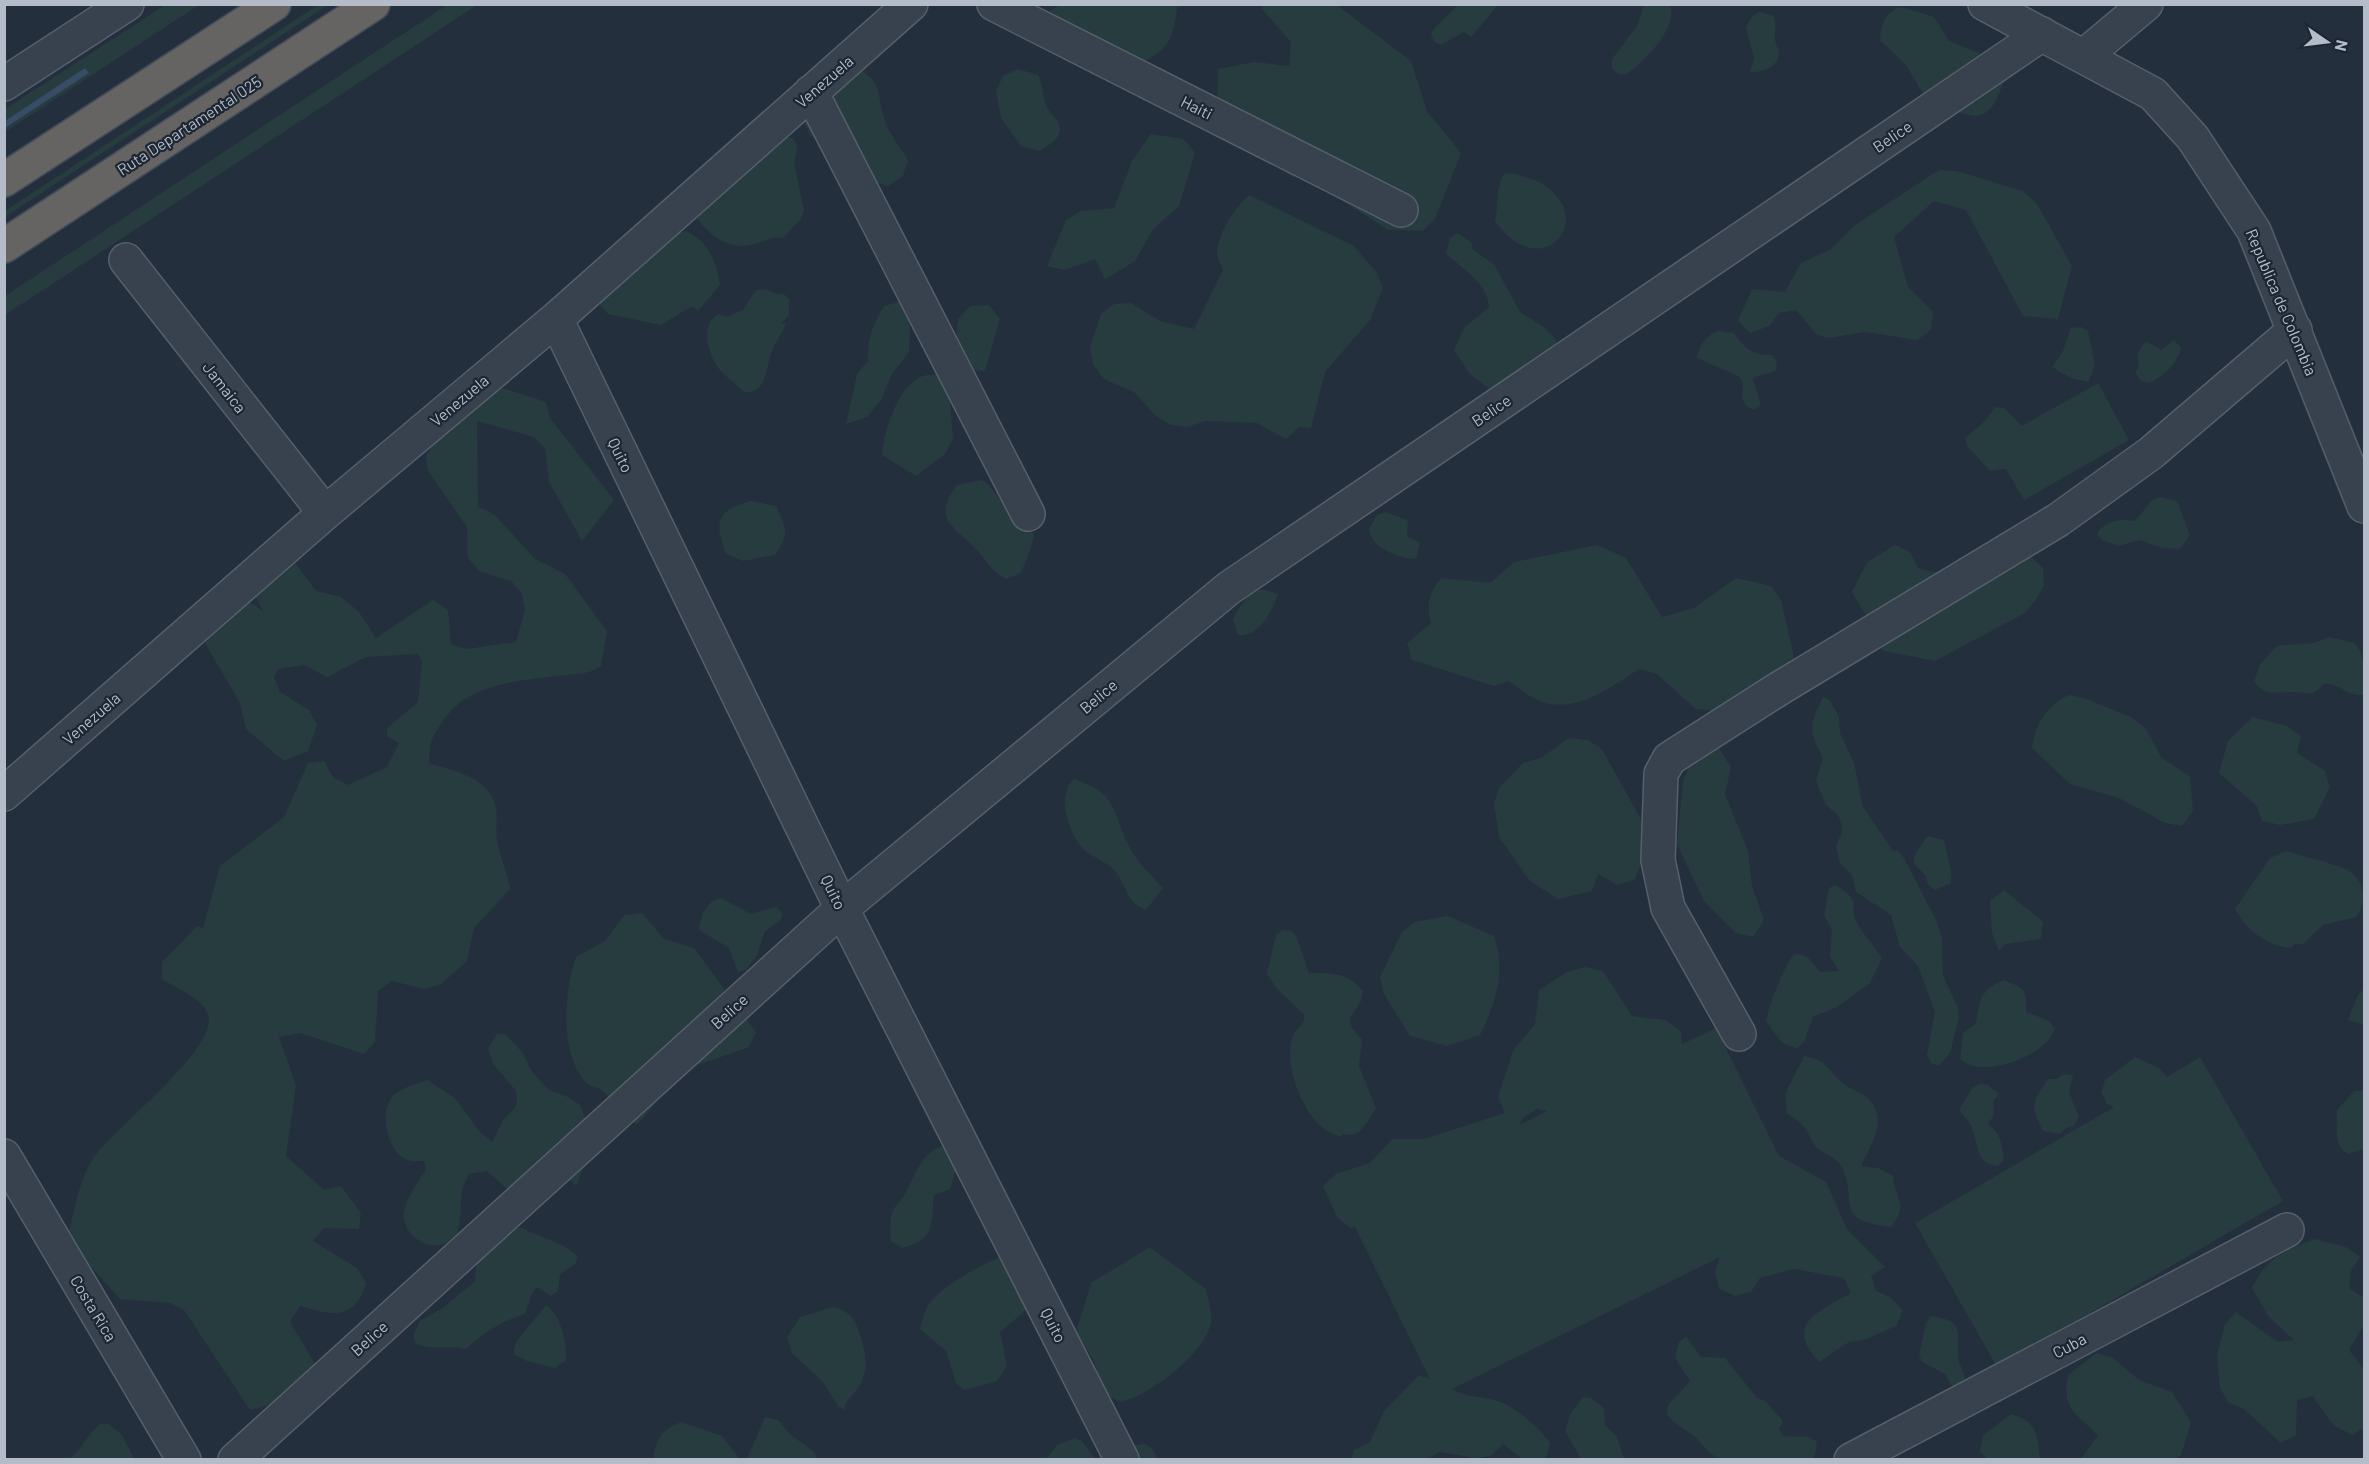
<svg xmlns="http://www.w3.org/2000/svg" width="2369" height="1464" font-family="Barlow,sans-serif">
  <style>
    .green { fill: #263c3f; fill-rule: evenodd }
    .water { fill: #394c67 }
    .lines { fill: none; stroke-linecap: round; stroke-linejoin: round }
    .minor-casing { stroke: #565f6c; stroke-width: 36 }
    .tertiary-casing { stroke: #565f6c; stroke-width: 36 }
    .trunk-casing { stroke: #434c59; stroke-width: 36 }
    .minor { stroke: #38414e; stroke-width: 33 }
    .tertiary { stroke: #38414e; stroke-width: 33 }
    .trunk { stroke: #656462; stroke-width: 33 }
    .labels { text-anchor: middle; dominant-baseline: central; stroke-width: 4.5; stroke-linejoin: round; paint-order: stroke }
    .street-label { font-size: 16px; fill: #b4bcc9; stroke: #1d2633 }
  </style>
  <rect width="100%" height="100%" fill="#242f3e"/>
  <path class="green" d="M165,5H199L5,132V109Z
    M318,5H328L5,217V211Z
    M447,5H477L5,315V296Z
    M1060,5H1183L1177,8C1172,53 1160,52 1123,74L1046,13Z
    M1262,5H1337L1411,61L1427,111L1461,153L1435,219L1423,231L1388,230L1330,193L1321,179L1293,177L1238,146L1217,103L1218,69L1254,62L1289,66L1291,42L1262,9Z
    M1457,5H1498L1471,37L1464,32L1441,45L1434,42L1431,34C1437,22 1450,16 1457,5Z
    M1644,5H1670C1678,29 1645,60 1627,74H1618L1612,68V59L1637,26Z
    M1901,7L1934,17L1949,41L1987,56L2004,79C1988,135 1969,113 1928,102L1906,65L1880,40C1881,25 1884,12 1901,7Z
    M1760,12L1774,16C1777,26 1774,30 1775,39C1775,44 1779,49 1779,53C1779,67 1761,73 1750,72L1754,58L1746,28L1752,16Z
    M856,67C884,83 876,92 884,118C888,132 900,147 908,160L903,176L888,186L845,175L832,151L810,135L803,120Z
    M1018,69L1038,75C1044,86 1042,96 1047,107C1049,113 1056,117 1058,123C1065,137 1049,145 1039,151L1021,146L1001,118L996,91L1003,76Z
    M1151,134L1184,139L1195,153L1179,206L1153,229L1135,261L1105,279L1095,259L1064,270L1047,266L1066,220L1081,211L1114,208L1132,161Z
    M784,136L793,138L797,146L794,163L804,210L801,219L783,238C771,237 762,242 751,245C727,250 708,234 696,217Z
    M1939,170L1957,171L2023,191L2037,204L2072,266L2058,319L2023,316L1966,210L1934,201L1894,237L1908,287L1933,312L1931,330L1917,340L1866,332L1829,338L1817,335L1796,310L1779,313L1769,326L1750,333L1738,320L1752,289L1785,292L1801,263L1831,249L1855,225Z
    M1513,173C1522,177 1536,179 1544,185C1598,220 1541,286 1495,221C1499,203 1495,191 1504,174Z
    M1249,195L1354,246L1377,273L1383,288L1370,320L1325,372L1311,428L1299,427L1286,439L1257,423L1205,421L1188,427L1171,425L1156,416L1134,392L1104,379L1093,364L1090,347L1101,314L1114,304L1131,303L1160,321L1194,329L1223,270C1221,264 1217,258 1217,252C1219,231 1234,209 1249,195Z
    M686,231C708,241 717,262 720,285L698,311L692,306L661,325L608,314L597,301L653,238Z
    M1457,233L1471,242L1473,250L1494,264L1520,312L1544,327L1556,340L1557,349L1491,390L1469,373L1454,350L1464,328L1489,307C1489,285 1461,267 1446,254L1450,238Z
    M765,289L776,294H784L789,300V315L781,324L786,323C783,334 777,339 773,348C765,366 769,393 744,392C736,384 726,377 719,369C708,355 699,324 719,314L726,317L743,310L756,290Z
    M902,301L907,308L910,325L909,352L892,374L881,400L867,417L846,424L857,374L868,361C867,338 873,325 884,306Z
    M989,305L1000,319L985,371L955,369L958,319L970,306Z
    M2081,327L2088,331L2095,366L2088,382L2071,378L2052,367L2062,353L2071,328Z
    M1718,331L1734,333C1744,348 1753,356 1772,355L1777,362L1776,370C1768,375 1761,373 1753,379L1761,405L1754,410L1746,406L1742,398L1743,382L1738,376L1697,358C1699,345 1706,336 1718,331Z
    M2174,340L2181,348C2178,363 2163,377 2149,383L2141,381L2135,373L2139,366L2137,354L2146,341L2161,350Z
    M936,374L949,388L953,439L945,454L916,476L882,455C884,431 896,392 918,378C923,375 930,375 936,374Z
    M2098,383L2129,440L2024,500L2006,469L1990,471L1967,446L1965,438L1984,422L1995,407L2004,408L2022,426Z
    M496,386L546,402L550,418L614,500L582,541L549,482L545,449L534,437L477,421L478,507L494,514L535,559L565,574L607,631L601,666C586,675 582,673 566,675C525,680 472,682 446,717C431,738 430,739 429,764C452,769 490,778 496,807C498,817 495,829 497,840C499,856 508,872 510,889L474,928L467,961L441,984L424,989L392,981L378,991L375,1042L364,1054L300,1033L279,1037L296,1085L286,1156L324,1190L341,1186L361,1213L359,1229L324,1228L313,1241L357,1268L366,1283C355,1322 331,1315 300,1306L290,1322L317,1367L301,1397L250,1410L184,1310L170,1303L120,1299L86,1261L69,1231C76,1205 80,1174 97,1153C119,1126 210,1053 209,1020C209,1001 177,989 162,979V962L197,926L203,928L220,866L284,817L308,763L324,761L333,777L348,785L387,767L399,743L387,736V728L418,702L422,661L418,654L366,657L327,677L304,665L278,669L274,677L280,692L309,710L317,725L308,751L284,761L246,729L240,703L195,626L197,610L205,595C231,589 242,597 263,611L245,575L290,556L316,591L341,597L359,612L376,638L433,600L448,610L451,644L467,649L516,642L525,610L522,594L511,581L479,571L468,558L467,527L428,471L426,456L445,426Z
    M982,480C991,485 994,494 1001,500C1040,532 1040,525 1021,573L1006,579C993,573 986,560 976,549C954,526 931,519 957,485Z
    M2160,497L2177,501L2190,535L2180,549L2162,548L2140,540L2118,546L2102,540L2097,534C2104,521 2121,518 2135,521L2152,500Z
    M751,501L776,506C787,530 790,533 775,555L743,561L726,554C714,521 716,511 751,501Z
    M1385,512L1408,520L1407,537L1420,542L1416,559C1398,558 1371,548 1369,529L1377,515Z
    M1597,545L1626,558L1662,617L1694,608L1736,578L1771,586L1781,600L1797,670L1746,716L1696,709L1657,674L1639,669C1611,687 1575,715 1540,701C1529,697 1518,687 1508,681L1494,686L1412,660L1407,643L1431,623C1426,604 1429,593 1441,578L1490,583L1514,562Z
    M1895,545L1910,552L1918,568L1933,572L1986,568L1998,555L2031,557L2043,568L2044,585L2036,600L2025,613L1935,661L1884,651L1872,638L1869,621L1852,592L1867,562Z
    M1262,589L1278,594C1272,611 1260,637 1238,635L1233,619C1241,606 1246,592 1262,589Z
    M2329,637C2336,639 2346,640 2353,643C2366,650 2365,681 2364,694C2348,699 2339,681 2323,684C2313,698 2308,692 2293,692C2276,691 2265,698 2254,681L2260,665L2276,646L2313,643Z
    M2069,695L2084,698L2131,717L2146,729L2162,758L2190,776L2193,811L2182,826L2165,823L2119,798L2070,784L2032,748C2035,724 2047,705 2069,695Z
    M1823,697L1830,700L1839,717L1840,733L1854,763L1863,807L1893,851H1898L1904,858L1937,922L1942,939L1943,976L1958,1008L1959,1017L1950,1053L1939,1066L1931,1063L1927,1055L1935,1012L1918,966L1900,947L1891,915L1856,892L1852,875L1840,863L1836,846L1842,832L1841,823L1838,815L1826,805L1816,781L1823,758C1808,731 1809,725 1823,697Z
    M2253,717L2287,726L2301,736L2297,753L2325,771L2330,787L2314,819L2280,825L2262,821L2257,806L2219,773L2228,741Z
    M1569,738L1588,740L1602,749L1645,827L1647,848L1635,879L1618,885L1598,874L1592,891L1558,899L1530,881L1499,837L1494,803L1499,788L1523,763L1541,758Z
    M1699,744H1716L1731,767L1725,794L1748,851L1752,886L1764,920L1753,937L1736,933L1704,901L1677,844L1683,781Z
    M1074,779C1117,793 1112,810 1128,844C1136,861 1150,874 1163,888L1146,910C1124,901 1128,886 1115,871C1105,860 1087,856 1078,843C1067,825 1057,794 1074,779Z
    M1927,836L1944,840C1947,856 1952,867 1951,883L1935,890L1928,885L1926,876L1914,864V856Z
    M2286,851C2301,856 2338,864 2349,871C2365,882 2367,903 2356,917L2323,925L2303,944H2294L2291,948C2266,946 2248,931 2235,909L2270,858Z
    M1836,885C1866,905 1846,904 1857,923C1864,935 1874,946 1882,958L1870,983L1837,1007L1813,1017L1804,1042L1797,1048L1782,1043L1766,1021C1769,1004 1784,966 1794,954C1808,953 1813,963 1820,972L1839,971L1830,957L1832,930L1824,915L1829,888Z
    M2004,890L2043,922L2041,939L2005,944L1999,951L1992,933L1990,901Z
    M721,898L751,914L776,907L783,914L780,921L765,931L757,955L746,970L738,972L729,948L699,930C701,915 705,902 721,898Z
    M642,913L664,939L694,948L756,1032L749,1047L698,1065L697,1060L672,1082L638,1124L621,1120C616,1112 611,1098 603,1091C599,1087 591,1088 587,1083C559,1057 564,990 576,957L605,941L624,915Z
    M1448,916L1494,936C1506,971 1496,1003 1480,1035L1447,1046L1410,1036L1384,994L1380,977L1402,932L1415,922Z
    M1283,930L1292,931L1297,938L1309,973C1330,973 1348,972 1363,991L1361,1001L1350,1018L1351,1026L1362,1040L1359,1066L1376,1108C1367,1122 1361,1139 1342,1134V1137C1336,1135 1329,1133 1324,1129C1302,1112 1284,1066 1292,1039C1294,1029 1303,1028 1305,1015L1277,989L1267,974L1276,934Z
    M1585,967L1603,971L1632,1016L1665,1020L1681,1031L1682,1044L1716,1028L1779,1156L1826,1182L1847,1229L1885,1267L1871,1276L1876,1291L1890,1297L1903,1310L1896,1326L1864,1340L1849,1342L1819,1362C1783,1323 1819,1312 1851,1293L1844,1278L1794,1269L1760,1278L1751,1292L1735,1296L1719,1289L1715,1272L1720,1257L1452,1389C1466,1398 1482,1396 1498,1401C1517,1408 1539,1427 1550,1443L1546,1459H1522L1503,1444L1491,1456L1474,1458L1440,1452L1427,1459H1351L1354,1450L1370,1442L1384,1411L1419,1375L1430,1379L1355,1227L1350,1228L1337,1217L1323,1186L1336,1174L1370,1163L1392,1139H1424L1505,1113L1498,1097L1513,1051L1535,1024L1539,990L1567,972ZM1537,1109L1547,1111L1519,1125L1523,1118Z
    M2004,980C2025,989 2027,989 2026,1012L2049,1021L2055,1028C2048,1056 1981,1080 1960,1059L1963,1033L1976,1023C1979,999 1981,990 2004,980Z
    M2364,988V1025L2348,1020L2357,997Z
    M497,1034H505L523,1053L532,1072L549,1090L566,1096L580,1105L593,1137L589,1154L576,1186L566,1175L530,1200L506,1188L487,1171L469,1174C456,1196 464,1211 457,1235C452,1238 446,1244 440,1245C420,1249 398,1228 405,1207C409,1194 419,1181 426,1169L424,1161C418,1161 410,1162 405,1159C387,1150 377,1108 396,1093C404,1087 417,1084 427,1080L455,1098L480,1132L492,1142L503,1120L515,1108L517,1100L516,1091L494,1065L488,1049Z
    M1804,1056C1829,1061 1827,1070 1844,1084C1851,1090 1862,1092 1868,1098C1889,1121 1871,1144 1861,1166L1878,1168L1893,1176C1894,1198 1910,1203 1891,1227C1829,1220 1861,1200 1840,1164C1835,1157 1824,1154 1817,1148C1812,1143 1809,1134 1805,1128C1800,1122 1793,1117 1787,1113L1785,1094Z
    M2135,1057L2159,1068L2167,1077L2200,1057L2283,1201L1997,1367L1915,1223L2114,1107L2107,1104L2101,1093L2105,1080Z
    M2064,1074L2073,1075L2069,1092L2079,1117L2074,1126L2066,1128L2060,1134L2043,1131C2030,1104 2031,1104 2048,1079H2056Z
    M1980,1084L1988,1085L1999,1094L1993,1101L1994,1115L1988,1124C2001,1134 2002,1143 2004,1160L1998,1166C1974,1164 1979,1143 1971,1126C1969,1120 1963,1115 1959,1110L1972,1088Z
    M2364,1090V1149L2348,1154C2333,1146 2337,1126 2337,1110L2354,1091Z
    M945,1145L958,1162L950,1189L934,1195C931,1225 935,1240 902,1248L891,1241C890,1230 889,1218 894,1209C897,1203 903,1199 905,1194C916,1174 921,1152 945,1145Z
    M519,1227L564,1246L578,1256L575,1264L560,1274L558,1291L551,1296L537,1287L532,1293L525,1314C501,1321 484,1333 466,1349C449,1345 431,1350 416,1344L413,1336L420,1321L443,1308L475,1281L477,1256Z
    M2315,1239L2346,1247L2360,1257L2351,1271L2349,1288L2364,1298V1324L2349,1350L2364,1370V1428L2352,1435L2333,1425L2313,1396L2297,1400L2296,1435L2281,1443L2244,1409L2229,1403L2220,1388L2217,1355L2225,1324L2236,1312L2278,1342L2294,1340L2269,1317L2252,1288C2266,1258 2285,1250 2315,1239Z
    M1150,1247L1206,1289C1208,1298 1212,1311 1211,1321C1208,1352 1148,1397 1120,1402L1104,1393L1094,1361L1076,1332L1091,1283Z
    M1006,1256L1027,1309L1000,1332L1007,1366L997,1381L964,1390L956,1383L946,1351L920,1329C923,1318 925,1307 933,1299C949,1283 984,1261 1006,1256Z
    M546,1305C561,1315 567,1343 566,1360L555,1368L527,1361L515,1355L514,1350L516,1342Z
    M832,1307C845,1308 854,1317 858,1329C865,1349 871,1368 858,1388C851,1397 847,1399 844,1410L838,1406L823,1382L792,1353L787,1337L800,1317Z
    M1931,1316C1962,1321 1958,1327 1958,1355C1958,1364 1965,1373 1966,1382L1953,1388L1945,1374L1922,1362L1919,1355L1926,1323Z
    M1686,1336L1701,1357L1725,1358L1757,1398L1765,1401L1783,1421L1779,1429L1783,1436L1809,1437L1816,1441C1817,1449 1817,1455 1810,1460L1722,1459C1707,1455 1705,1445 1693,1435C1682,1427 1676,1426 1667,1414L1668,1405L1690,1381L1675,1358L1679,1342Z
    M2097,1353L2113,1358L2139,1380L2172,1392L2191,1422L2181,1455L2176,1459H2081L2098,1435C2076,1413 2061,1409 2068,1375Z
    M1583,1397L1591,1398L1604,1408L1605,1425L1617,1437L1624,1459H1581L1565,1431L1570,1414Z
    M2011,1414C2038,1422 2037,1434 2040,1459H1987L1980,1451L1983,1435Z
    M765,1417L778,1420L791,1435L813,1451L817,1459H747Z
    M682,1422L722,1436L740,1459H653C656,1438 662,1429 682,1422Z
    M100,1424H109L122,1435L134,1459H69C83,1449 87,1434 100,1424Z
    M1075,1438L1082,1441L1095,1459H1046L1057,1445Z
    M1144,1444L1152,1448L1157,1459L1119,1460C1123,1450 1133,1445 1144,1444Z"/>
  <path class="water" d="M85,68L89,73L5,128V121Z"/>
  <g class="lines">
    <g class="minor-casing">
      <path id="minor" d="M994,4L1401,210
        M2084,56L2146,4
        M4,84L127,4
        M811,92L1028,514
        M126,260L325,513
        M556,319L842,909L1122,1460
        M4,794L325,513L556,319L911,4
        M1739,1034L1668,908L1658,860L1661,774L1669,759L1780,688L2058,520L2151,453L2295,330
        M4,1156L184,1460
        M235,1460L846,905L1229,588L2042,34
        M1851,1460L2287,1230"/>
    </g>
    <g class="tertiary-casing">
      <path id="tertiary" d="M1985,4L2153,94L2193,138L2254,231L2364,506"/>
    </g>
    <g class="trunk-casing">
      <path id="trunk" d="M4,180L274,4
        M4,246L373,4"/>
    </g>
    <use href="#minor" class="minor"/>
    <use href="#tertiary" class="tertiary"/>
    <use href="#trunk" class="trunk"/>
  </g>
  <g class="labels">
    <g class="street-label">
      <text transform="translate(824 81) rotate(-41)">Venezuela</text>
      <text transform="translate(1197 107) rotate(27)">Haiti</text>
      <text transform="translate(189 125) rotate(-33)">Ruta Departamental 025</text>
      <text transform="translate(1892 136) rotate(-34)">Belice</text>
      <text transform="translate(2282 302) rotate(67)">Republica de Colombia</text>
      <text transform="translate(225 387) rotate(52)">Jamaica</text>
      <text transform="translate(459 400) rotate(-40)">Venezuela</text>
      <text transform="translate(1491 410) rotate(-34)">Belice</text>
      <text transform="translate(621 455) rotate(64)">Quito</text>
      <text transform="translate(1098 696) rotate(-40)">Belice</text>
      <text transform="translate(91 718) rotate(-41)">Venezuela</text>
      <text transform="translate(834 892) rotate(64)">Quito</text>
      <text transform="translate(729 1011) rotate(-42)">Belice</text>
      <text transform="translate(94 1308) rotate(59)">Costa Rica</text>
      <text transform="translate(1054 1325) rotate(63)">Quito</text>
      <text transform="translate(369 1338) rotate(-42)">Belice</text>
      <text transform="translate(2069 1345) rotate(-28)">Cuba</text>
    </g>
  </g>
  <rect width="2369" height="1464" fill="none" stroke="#b4bcc9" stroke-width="12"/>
  <g transform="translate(2327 42) rotate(104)" stroke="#1d2633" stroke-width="4.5" paint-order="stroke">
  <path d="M0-4.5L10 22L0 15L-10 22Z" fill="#b4bcc9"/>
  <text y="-9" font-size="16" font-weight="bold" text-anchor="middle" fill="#b4bcc9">N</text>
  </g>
</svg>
